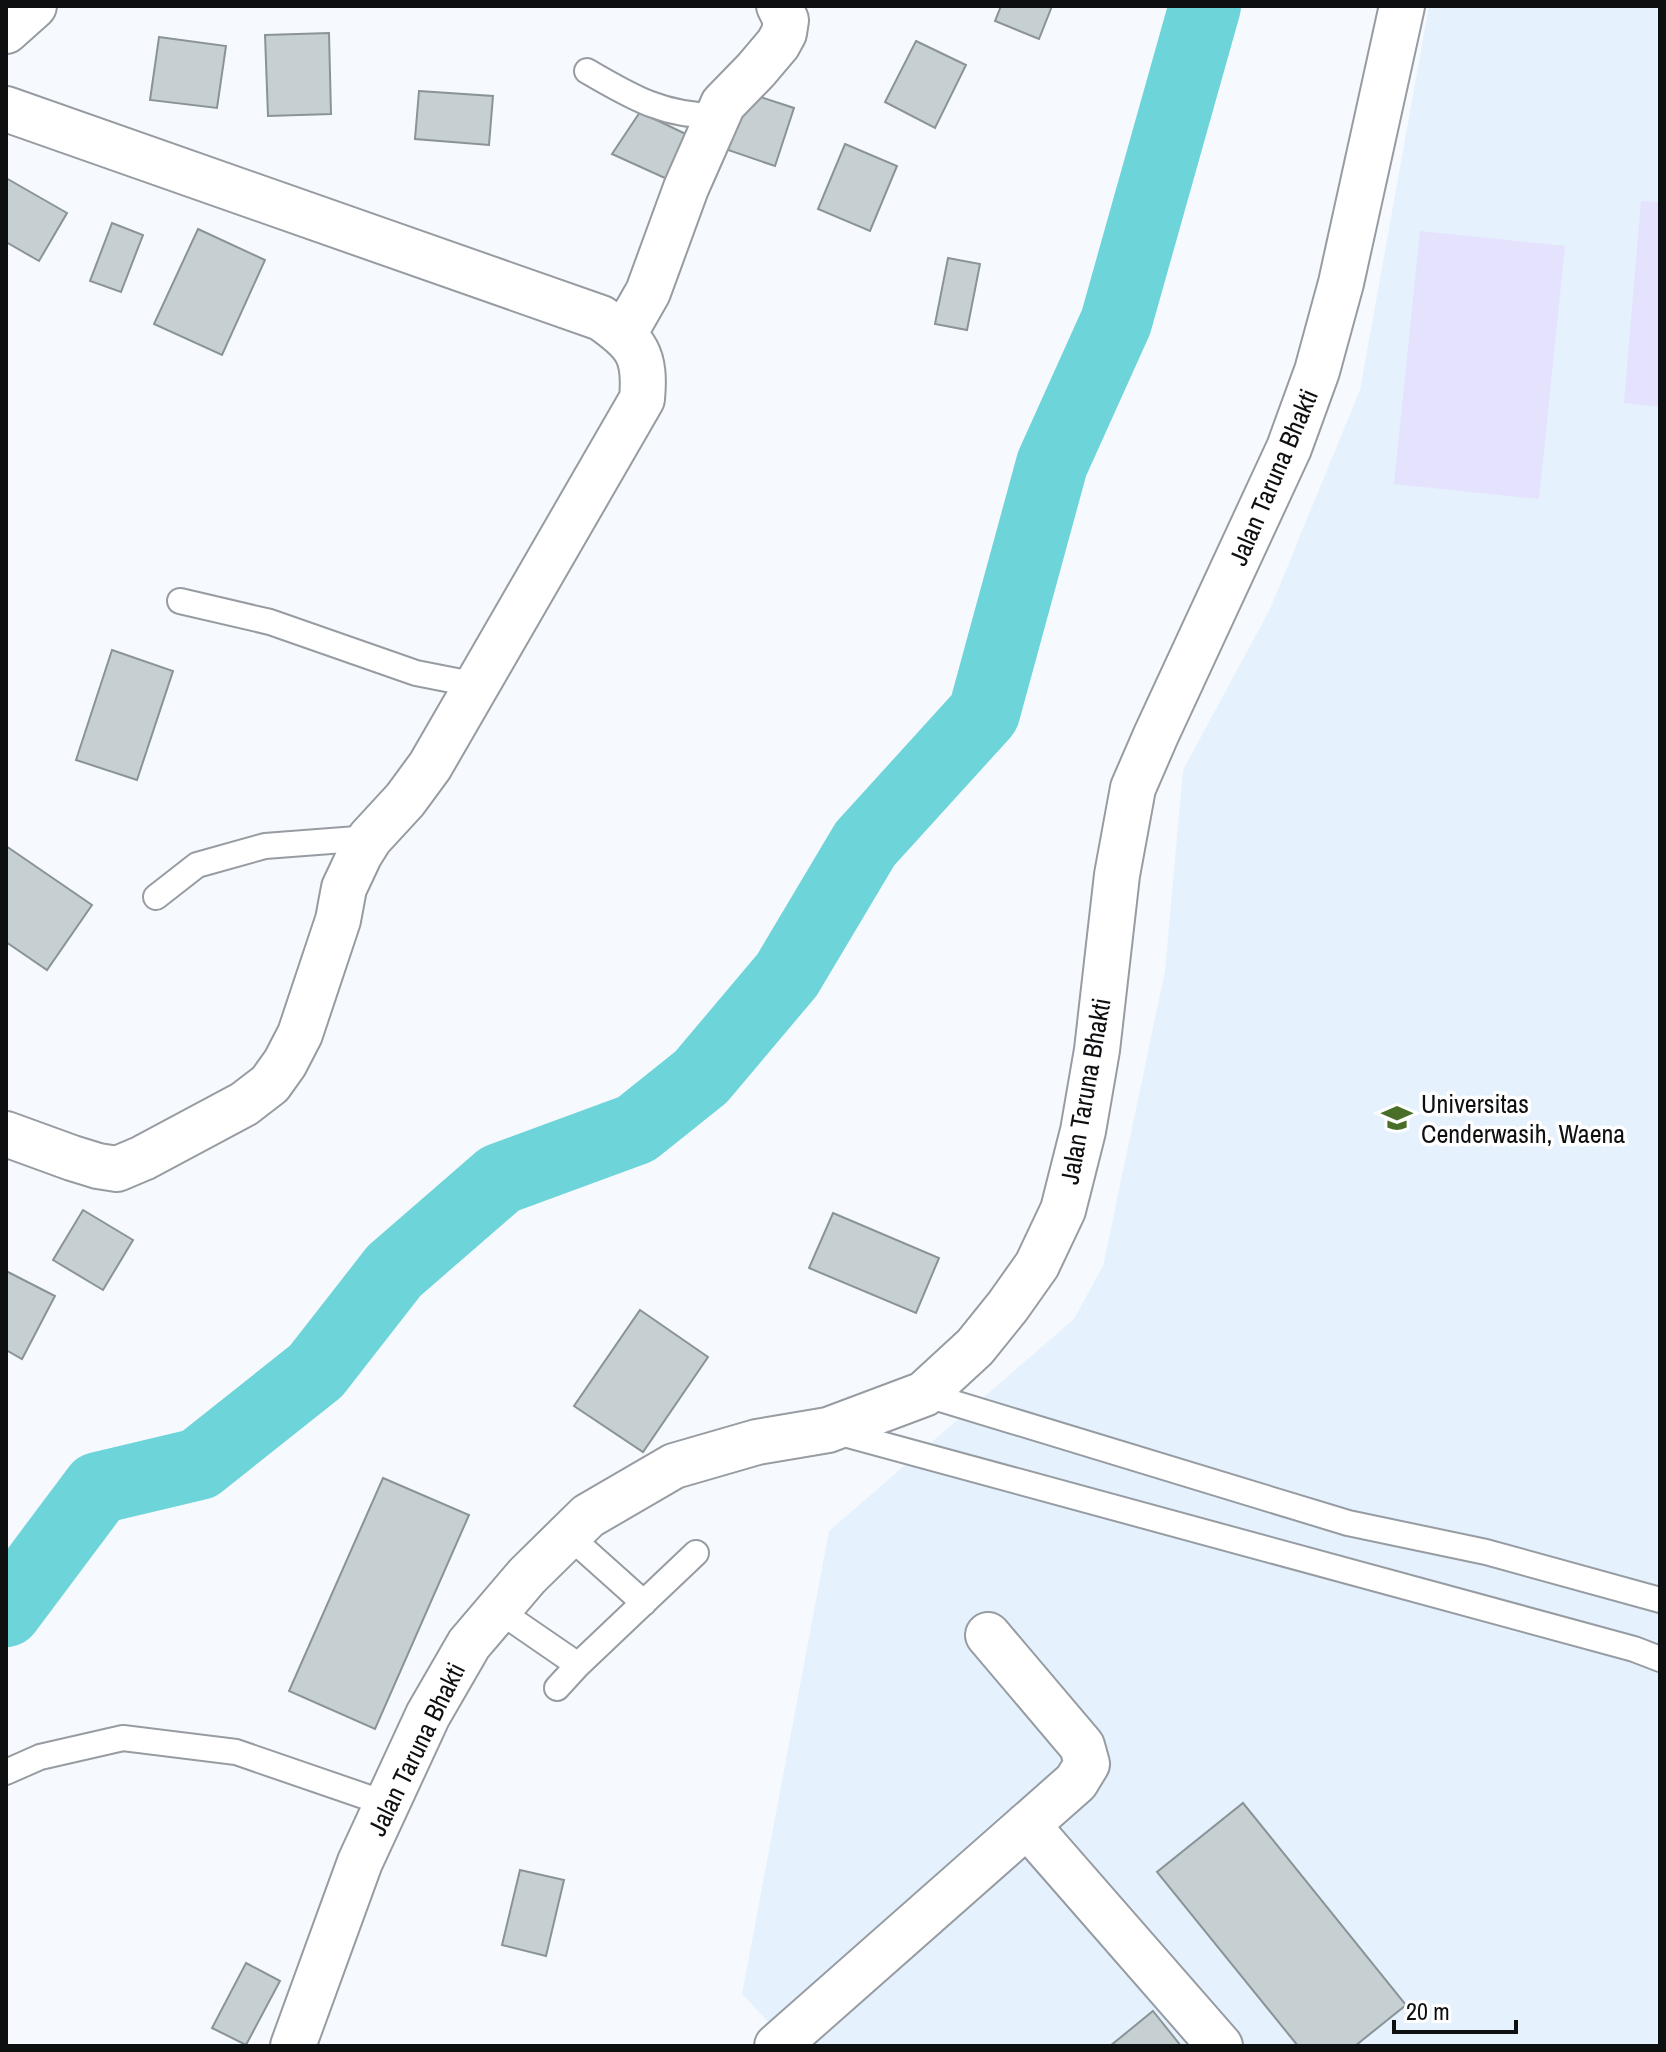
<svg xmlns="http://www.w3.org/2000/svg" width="1666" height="2052" font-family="'Archivo Narrow',sans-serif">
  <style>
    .built { fill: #e5f1fd }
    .green { fill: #e5e2fd }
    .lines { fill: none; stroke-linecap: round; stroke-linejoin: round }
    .river { stroke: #6dd4da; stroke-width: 72 }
    .building { fill: #c6cfd2; stroke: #8a9396; stroke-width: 2 }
    .service-casing { stroke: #969ca2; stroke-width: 28 }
    .minor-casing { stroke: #969ca2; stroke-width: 48 }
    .tertiary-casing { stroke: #969ca2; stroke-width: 48 }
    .service { stroke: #fff; stroke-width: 24 }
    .minor { stroke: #fff; stroke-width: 44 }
    .tertiary { stroke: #fff; stroke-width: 44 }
    .labels { text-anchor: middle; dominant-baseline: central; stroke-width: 7; stroke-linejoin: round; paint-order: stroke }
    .street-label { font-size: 26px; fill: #0d0f11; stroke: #fff }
    .poi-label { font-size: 26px; fill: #0d0f11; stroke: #fff; text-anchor: start }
  </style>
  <rect width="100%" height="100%" fill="#f6fafe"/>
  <path class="built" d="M1429,6H1660V2046H791L742,1994L829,1531L1074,1319L1103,1266L1165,971L1183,770L1270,609L1360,390Z"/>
  <path class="green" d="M1641,201L1660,202V407L1624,403Z
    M1420,231L1565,246L1539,499L1394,484Z"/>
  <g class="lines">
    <path class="river" d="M6,1611L98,1488L199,1464L316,1371L394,1271L500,1179L636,1129L701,1077L787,975L865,844L984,713L1052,464L1116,322L1205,6"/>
  </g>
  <path class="building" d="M1001,6H1052L1039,39L995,21Z
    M329,33L331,114L268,116L265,35Z
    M159,37L226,46L217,108L150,100Z
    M916,41L966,65L935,128L885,102Z
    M419,91L493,96L489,145L415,139Z
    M748,93L794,108L775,166L728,150Z
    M640,112L694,138L667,179L612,154Z
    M845,144L897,166L870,231L818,209Z
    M6,178L67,213L39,261L6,242Z
    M112,223L143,235L121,292L90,281Z
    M198,229L265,260L222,355L154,324Z
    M948,258L980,264L967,330L935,324Z
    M112,650L173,671L137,780L76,760Z
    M6,846L92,905L47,970L6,942Z
    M83,1210L133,1240L103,1290L53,1260Z
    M833,1213L939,1258L916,1313L809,1268Z
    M6,1271L55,1296L22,1359L6,1350Z
    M640,1310L708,1357L643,1452L574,1406Z
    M383,1478L469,1515L375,1729L289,1691Z
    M1243,1803L1406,2005L1355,2046H1298L1157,1872Z
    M520,1870L564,1880L546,1956L502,1945Z
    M246,1963L280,1981L246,2045L212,2028Z
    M1153,2011L1181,2046H1110Z"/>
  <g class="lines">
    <g class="service-casing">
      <path id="service" d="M587,71C633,98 664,116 718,116
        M180,601L270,622L416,673L477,685
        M156,897L197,865L265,846L370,838
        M924,1394L1348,1523L1486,1552L1660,1600
        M833,1431L1634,1649L1660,1659
        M568,1535L644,1603
        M498,1610L578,1665
        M557,1688L578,1665L696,1553
        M6,1772L40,1757L123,1738L236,1752L387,1804"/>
    </g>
    <g class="minor-casing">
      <path id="minor" d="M6,31L34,6
        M6,109L601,318C637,343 646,355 642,399L430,766L405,800L370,838L360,854L344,888L338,920L300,1034L285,1063L270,1084L244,1104L143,1158L117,1169L98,1166L72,1158L6,1134
        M624,334L648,292L686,188L723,104L756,70L778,44L784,33L786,20L779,6
        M1027,1825L1220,2046
        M777,2046L1076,1782L1087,1764L1082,1746L988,1635"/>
    </g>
    <g class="tertiary-casing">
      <path id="tertiary" d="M293,2046L360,1862L428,1715L469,1644L527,1576L588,1516L674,1466L757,1442L828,1430L924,1394L975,1347L1008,1306L1037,1265L1063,1210L1083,1131L1097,1050L1117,875L1133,788L1156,735L1289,448L1317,371L1341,283L1402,6"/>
    </g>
    <use href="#service" class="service"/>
    <use href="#minor" class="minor"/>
    <use href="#tertiary" class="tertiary"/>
  </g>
  <defs>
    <g id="university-bare" transform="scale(2.4)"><path d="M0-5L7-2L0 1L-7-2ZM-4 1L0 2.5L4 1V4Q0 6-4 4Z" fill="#496e27" stroke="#fff" stroke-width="2.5" paint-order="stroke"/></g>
  </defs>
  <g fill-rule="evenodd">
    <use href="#university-bare" x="1397" y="1118"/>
  </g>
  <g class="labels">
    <g class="street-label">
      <text transform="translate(1273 477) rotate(-67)">Jalan Taruna Bhakti</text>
      <text transform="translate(1085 1091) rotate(-80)">Jalan Taruna Bhakti</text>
      <text transform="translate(416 1749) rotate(-64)">Jalan Taruna Bhakti</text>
    </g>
    <g class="poi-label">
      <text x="1421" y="1103">Universitas<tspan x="1421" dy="30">Cenderwasih, Waena</tspan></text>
    </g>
  </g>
  <rect width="1666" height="2052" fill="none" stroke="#0d0f11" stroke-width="16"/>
  <path d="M1394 2020v12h122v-12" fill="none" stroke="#0d0f11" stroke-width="4"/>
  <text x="1406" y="2020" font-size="24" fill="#0d0f11" stroke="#ffffff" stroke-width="6" paint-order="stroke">20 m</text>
</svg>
